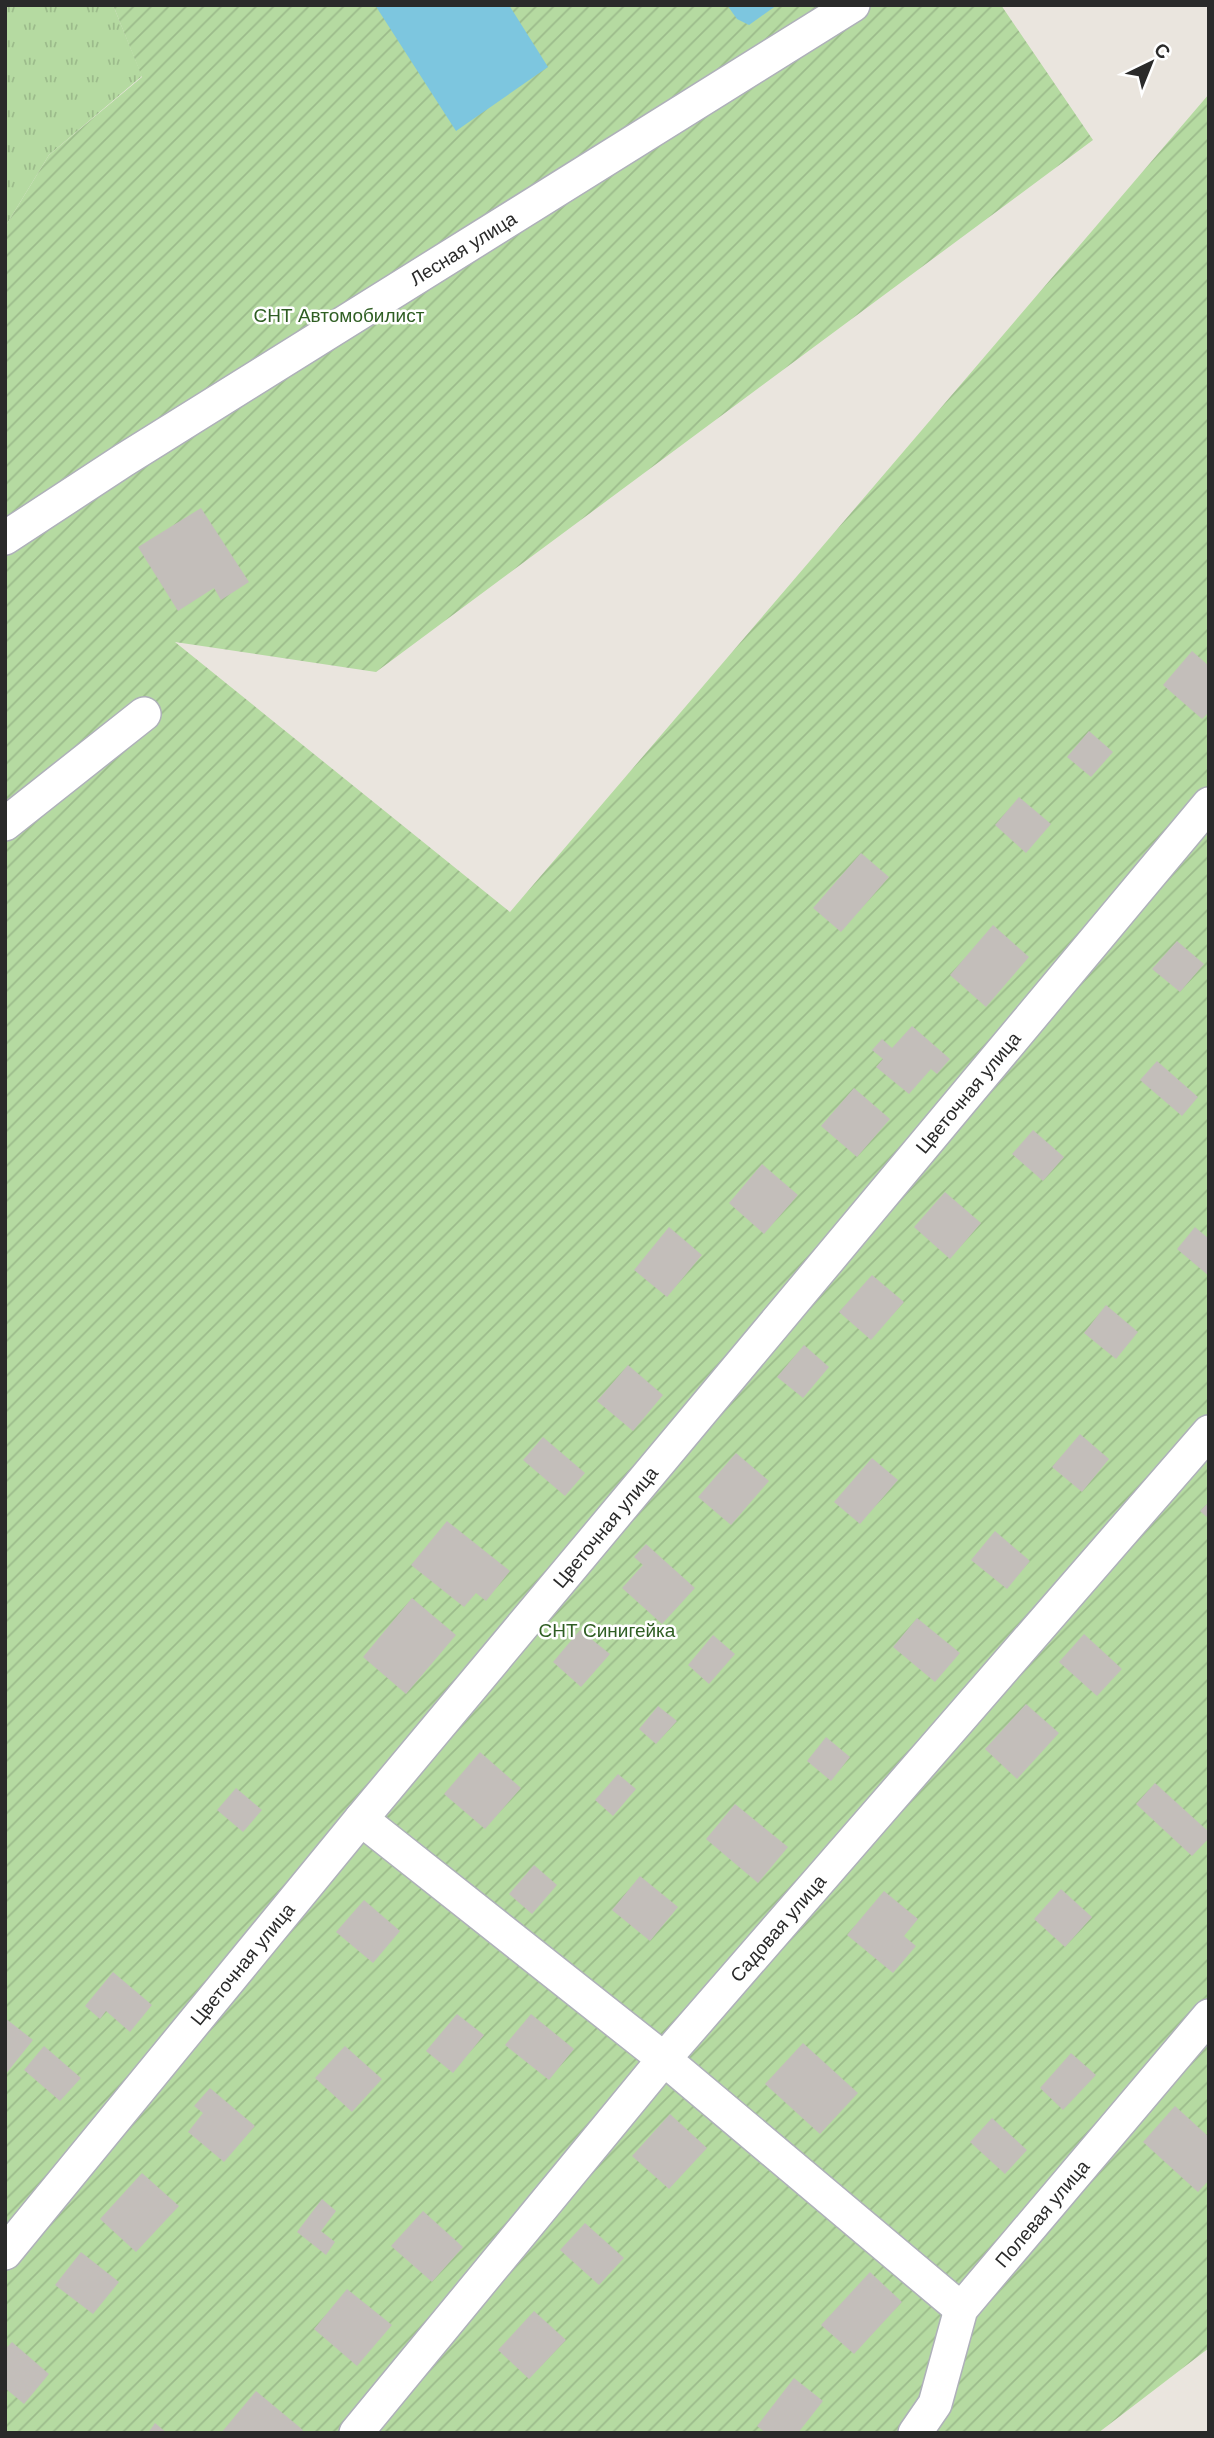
<svg xmlns="http://www.w3.org/2000/svg" width="1214" height="2438" font-family="Helvetica,sans-serif">
  <style>
    .grass { fill: url(#grass-tufts) }
    .garden { fill: url(#garden-furrows) }
    .water { fill: #7dc6df }
    .building { fill: #c3beba }
    .lines { fill: none; stroke-linecap: round; stroke-linejoin: round }
    .minor-casing { stroke: #aeb0b9; stroke-width: 36 }
    .minor { stroke: #fff; stroke-width: 33 }
    .labels { text-anchor: middle; dominant-baseline: central; stroke-width: 5; stroke-linejoin: round; paint-order: stroke }
    .street-label { font-size: 19px; fill: #2a2a2a; stroke: #fff }
    .park-label { font-size: 19px; fill: #2f5e23; stroke: #fff }
  </style>
  <defs>
    <pattern id="grass-tufts" width="24" height="20" patternUnits="userSpaceOnUse" patternTransform="scale(1.75)"><rect width="24" height="20" fill="#b5daa1"/><path d="M3 7l-1-3M5 7V3M7 7l1-3M15 17l-1-3M17 17v-4M19 17l1-3" fill="none" stroke="#9cbb8b"/></pattern>
    <pattern id="garden-furrows" width="10" height="10" patternUnits="userSpaceOnUse" patternTransform="scale(1.75)"><rect width="10" height="10" fill="#b5daa1"/><path d="M-1 1l2-2M0 10L10 0M9 11l2-2" fill="none" stroke="#9cbb8b"/></pattern>
  </defs>
  <rect width="100%" height="100%" fill="#eae5de"/>
  <path class="grass" d="M5,5H113L142,76L49,155L5,227Z"/>
  <path class="garden" d="M113,5H1001L1093,140L376,672L175,642L510,912L1209,94V2348L1098,2433H5V227L49,155L142,77Z"/>
  <path class="water" d="M375,5H509L548,67L456,131Z
    M727,5H777L749,25L737,19Z"/>
  <path class="building" d="M201,508L249,582L221,600L214,588L178,611L138,547Z
    M1192,651L1209,666V712L1202,719L1163,685Z
    M1089,731L1113,752L1091,777L1067,757Z
    M1019,797L1051,824L1026,853L995,825Z
    M861,853L889,877L841,932L813,908Z
    M993,925L1029,957L986,1007L950,975Z
    M1177,941L1204,964L1180,992L1152,969Z
    M912,1026L950,1059L937,1074L931,1069L909,1094L876,1067L883,1059L872,1050L882,1039L892,1048Z
    M1157,1061L1198,1097L1182,1116L1140,1080Z
    M854,1088L890,1119L857,1157L821,1126Z
    M1033,1130L1064,1157L1043,1181L1012,1154Z
    M762,1164L798,1195L764,1234L729,1203Z
    M945,1192L981,1223L950,1259L914,1227Z
    M669,1227L702,1255L667,1297L634,1270Z
    M1195,1227L1209,1239V1276L1177,1249Z
    M872,1275L904,1302L871,1340L839,1312Z
    M1106,1305L1138,1332L1116,1359L1084,1333Z
    M804,1345L829,1367L803,1398L777,1377Z
    M628,1365L663,1395L633,1431L597,1401Z
    M1080,1434L1109,1459L1082,1492L1052,1467Z
    M543,1437L585,1473L565,1496L523,1460Z
    M736,1453L769,1481L731,1525L698,1497Z
    M872,1458L898,1480L860,1524L834,1502Z
    M1209,1502V1519L1200,1511Z
    M447,1521L510,1571L486,1601L476,1593L464,1607L411,1565Z
    M995,1531L1030,1561L1007,1589L971,1560Z
    M646,1544L695,1588L662,1624L622,1588L643,1565L634,1557Z
    M412,1598L456,1635L406,1694L363,1657Z
    M917,1618L960,1653L935,1682L893,1647Z
    M580,1630L610,1654L581,1687L553,1662Z
    M1084,1634L1122,1669L1097,1696L1059,1662Z
    M713,1635L735,1654L709,1684L688,1665Z
    M1026,1704L1059,1733L1017,1779L985,1749Z
    M658,1706L677,1721L656,1744L639,1729Z
    M826,1737L850,1757L831,1781L807,1761Z
    M480,1752L521,1788L485,1829L444,1794Z
    M618,1774L636,1789L613,1816L595,1800Z
    M1155,1783L1209,1832V1838L1192,1856L1136,1804Z
    M236,1788L262,1810L243,1832L217,1810Z
    M735,1804L788,1847L758,1883L706,1839Z
    M534,1865L557,1885L532,1914L509,1894Z
    M640,1876L678,1907L650,1941L612,1910Z
    M1061,1889L1092,1917L1065,1947L1034,1919Z
    M884,1891L918,1919L904,1936L916,1946L893,1973L847,1935Z
    M364,1900L400,1931L373,1963L336,1932Z
    M113,1972L152,2005L130,2032L106,2011L100,2019L85,2006Z
    M457,2014L484,2035L453,2073L426,2051Z
    M531,2014L574,2049L549,2080L505,2045Z
    M5,2018L33,2040L5,2075Z
    M803,2043L858,2093L820,2134L765,2084Z
    M44,2046L81,2078L60,2101L24,2070Z
    M345,2046L382,2079L352,2112L315,2078Z
    M1071,2053L1096,2075L1063,2110L1040,2088Z
    M210,2088L255,2126L224,2162L188,2132L203,2113L194,2106Z
    M1175,2106L1209,2137V2180L1198,2192L1143,2142Z
    M670,2114L707,2148L669,2189L632,2156Z
    M992,2118L1027,2150L1005,2174L970,2142Z
    M142,2173L179,2206L136,2252L100,2219Z
    M322,2199L336,2211L321,2231L335,2242L326,2255L297,2232Z
    M423,2211L463,2247L432,2282L391,2246Z
    M585,2223L624,2258L599,2285L560,2250Z
    M81,2252L119,2282L93,2314L55,2285Z
    M870,2272L902,2302L854,2354L821,2325Z
    M347,2289L392,2325L357,2366L314,2329Z
    M534,2311L566,2340L529,2379L498,2350Z
    M12,2342L49,2374L24,2404L5,2388V2349Z
    M794,2378L823,2401L798,2433H766L757,2426Z
    M256,2391L303,2430L301,2433H221Z
    M155,2423L167,2433H148Z"/>
  <g class="lines">
    <g class="minor-casing">
      <g id="minor">
        <path id="s1" d="M5,538L124,460L853,5"/>
        <path d="M5,824L144,714"/>
        <path d="M361,1819L664,2059L961,2309"/>
        <path id="s2" d="M5,2253L361,1819L1209,804"/>
        <path id="s3" d="M356,2433L664,2059L1209,1432"/>
        <path id="s4" d="M915,2433L935,2404L961,2309L1209,2016"/>
      </g>
    </g>
    <use href="#minor" class="minor"/>
  </g>
  <g class="labels">
    <g class="street-label">
      <text stroke="none"><textPath href="#s1" startOffset="542">Лесная улица</textPath></text>
      <text stroke="none"><textPath href="#s2" startOffset="1508">Цветочная улица</textPath></text>
      <text stroke="none"><textPath href="#s2" startOffset="942">Цветочная улица</textPath></text>
      <text stroke="none"><textPath href="#s3" startOffset="658">Садовая улица</textPath></text>
      <text stroke="none"><textPath href="#s2" startOffset="374">Цветочная улица</textPath></text>
      <text stroke="none"><textPath href="#s4" startOffset="259">Полевая улица</textPath></text>
    </g>
    <g class="park-label">
      <text x="339" y="315">СНТ Автомобилист</text>
      <text x="607" y="1630">СНТ Синигейка</text>
    </g>
  </g>
  <rect width="1214" height="2438" fill="none" stroke="#2a2a2a" stroke-width="14"/>
  <g transform="translate(1151 63) rotate(43)" stroke="#ffffff" stroke-width="5" paint-order="stroke">
  <path d="M0-5L12 26L0 18L-12 26Z" fill="#2a2a2a"/>
  <text y="-10" font-size="19" font-weight="bold" text-anchor="middle" fill="#2a2a2a">С</text>
  </g>
</svg>
